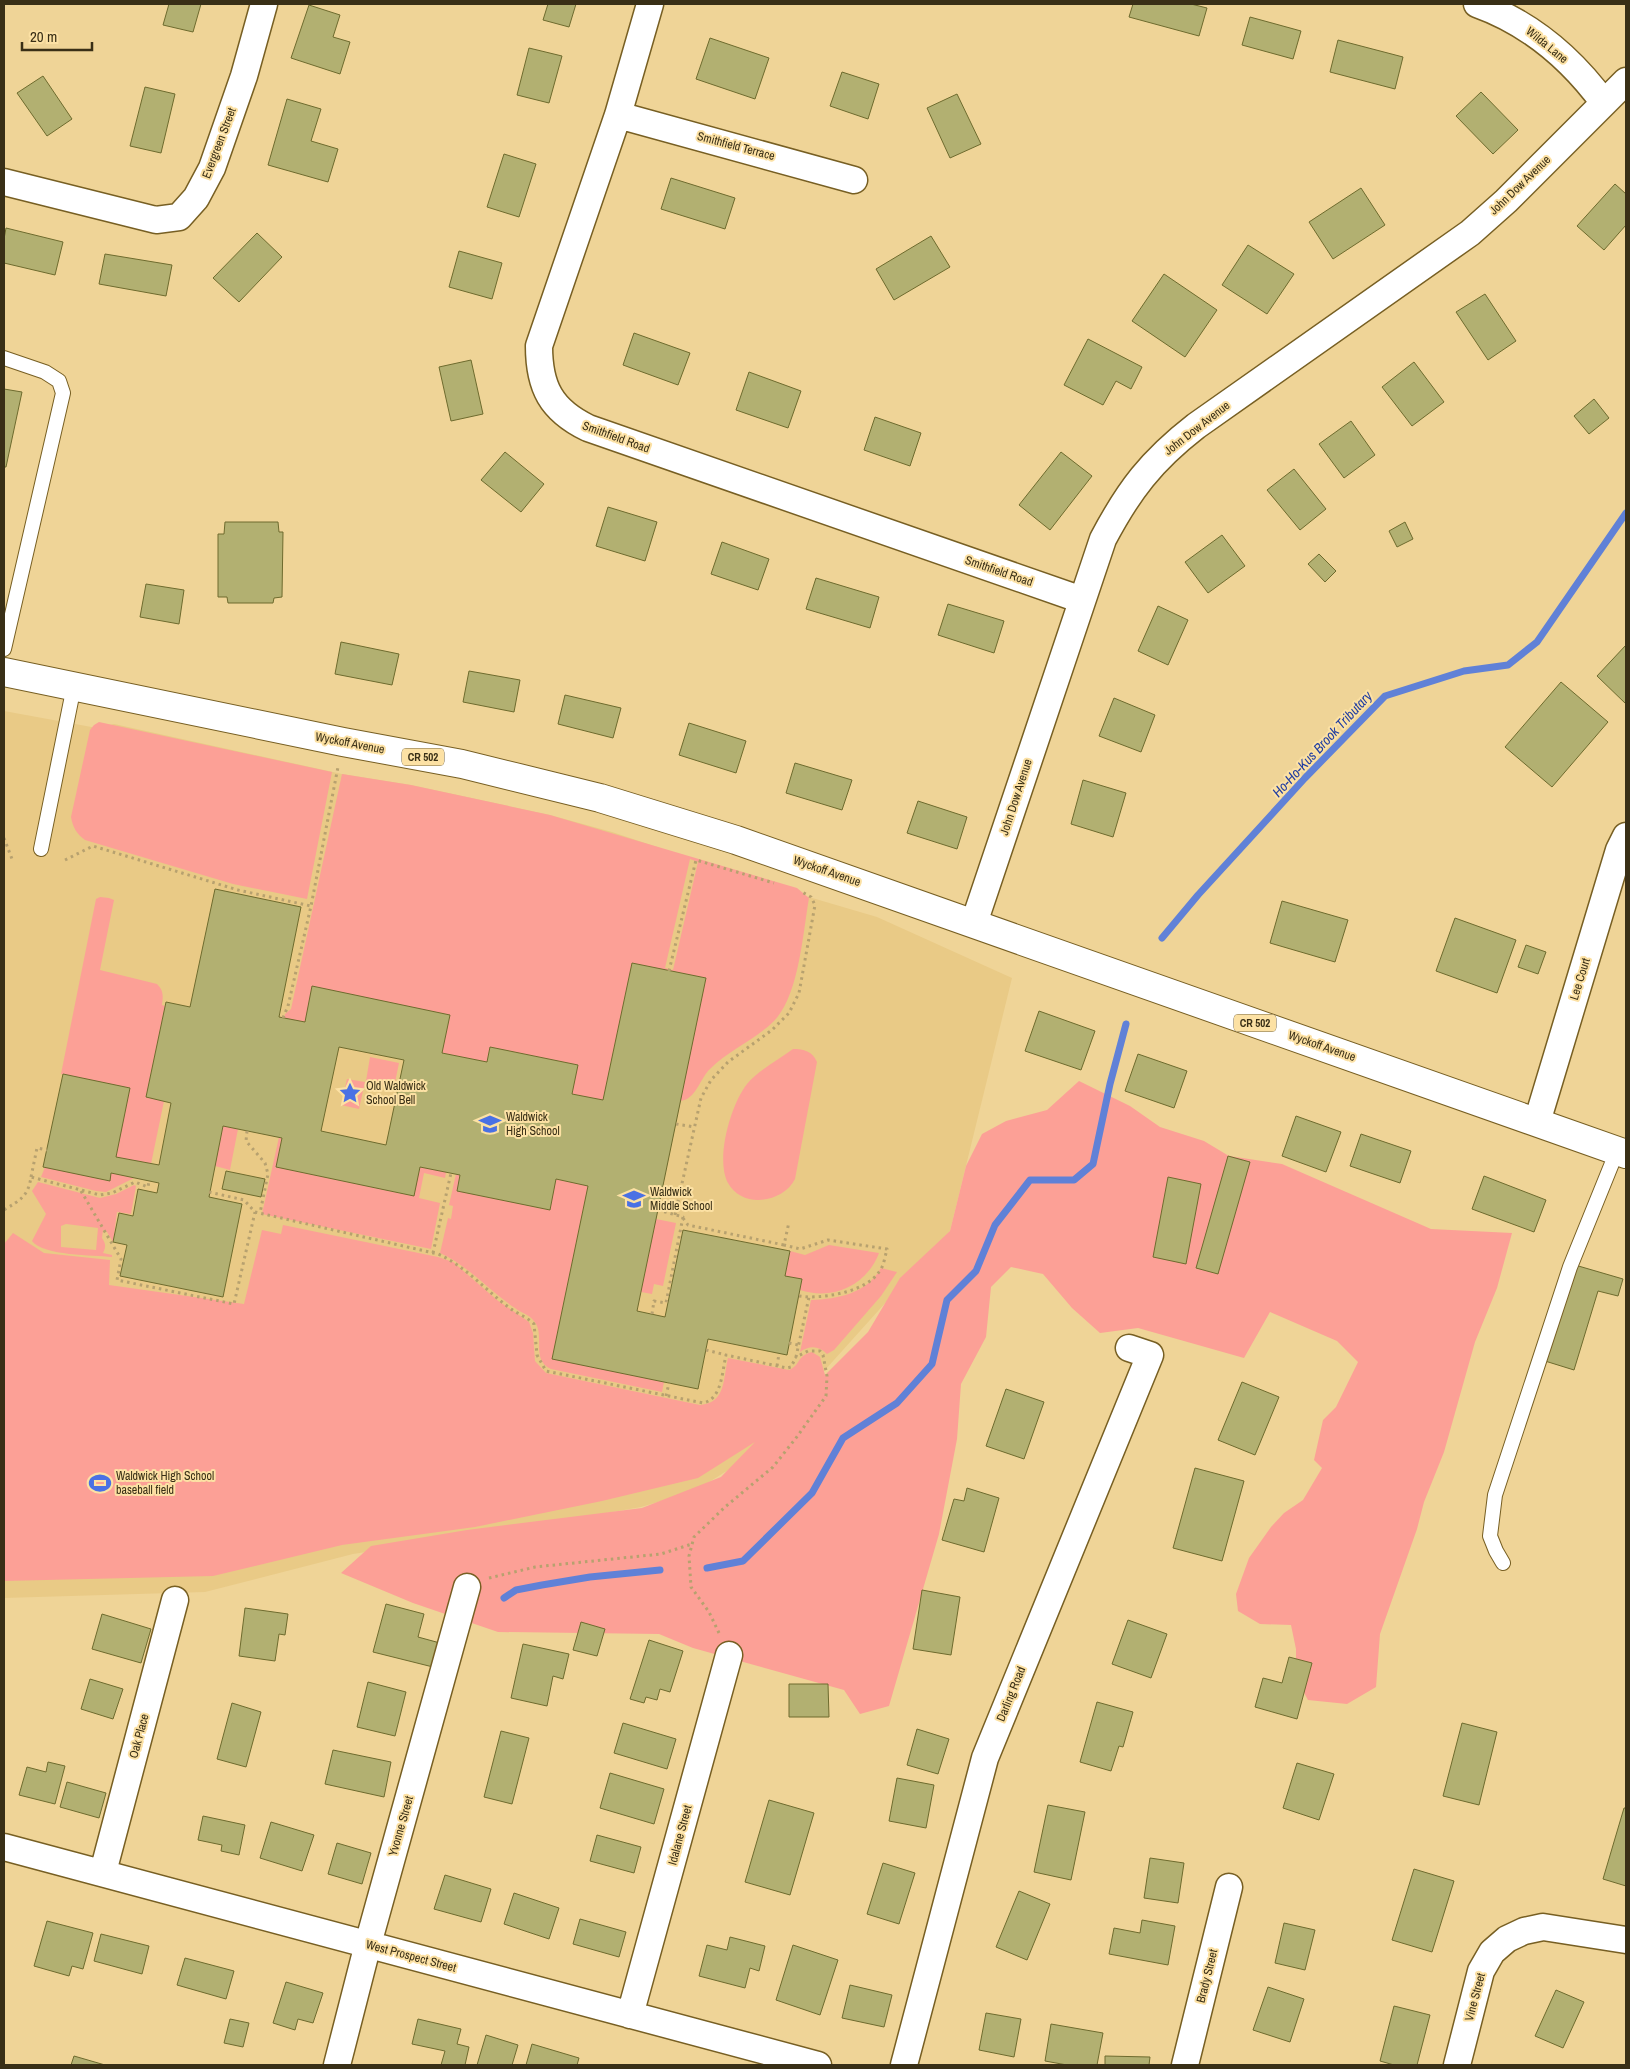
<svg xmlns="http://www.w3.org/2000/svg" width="1630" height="2069" font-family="'Archivo Narrow',sans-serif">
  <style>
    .built { fill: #e9ca86 }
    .green { fill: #fca096; fill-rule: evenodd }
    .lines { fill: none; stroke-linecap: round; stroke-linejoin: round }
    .stream { stroke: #6081d7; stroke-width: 7 }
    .building { fill: #b2b071; stroke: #6e6b2e; fill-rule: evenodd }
    .service-casing { stroke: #775f23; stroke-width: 16 }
    .minor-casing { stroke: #775f23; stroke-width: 29 }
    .primary-casing { stroke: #775f23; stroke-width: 30 }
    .path { stroke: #b7a16f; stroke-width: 3; stroke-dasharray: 2.5 4; stroke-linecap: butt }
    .service { stroke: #fff; stroke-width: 14 }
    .minor { stroke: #fff; stroke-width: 26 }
    .primary { stroke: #fff; stroke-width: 28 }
    .labels { text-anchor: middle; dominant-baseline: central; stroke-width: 4; stroke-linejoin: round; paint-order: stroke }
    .shield { fill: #fce1a4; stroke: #746441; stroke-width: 1 }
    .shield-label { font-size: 11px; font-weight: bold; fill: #392f16 }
    .street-label { font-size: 12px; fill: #392f16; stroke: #fce1a4 }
    .poi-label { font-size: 12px; fill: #392f16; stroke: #fce1a4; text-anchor: start }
    .water-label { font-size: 14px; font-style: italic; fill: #203da1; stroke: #fce1a4 }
  </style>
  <rect width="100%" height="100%" fill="#efd497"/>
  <path class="built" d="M4,711L97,728L114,724L342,774L411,785L550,815L612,832L802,895L877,917L1012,978L950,1231L744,1460L695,1491L641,1507L509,1530L353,1554L205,1592L4,1598Z"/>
  <path class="green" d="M99,722L332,772L307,899L233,884L85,840C77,834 73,828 71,817L90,730L94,725Z
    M342,774L411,785L550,815L797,888L809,898C803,932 799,996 774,1021C755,1040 729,1050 710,1069C700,1078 696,1100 680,1101L706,978L632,963L603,1100L572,1094L578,1065L490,1047L487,1062L442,1053L450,1015L313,987L305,1022L284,1018L285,1014L291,1009ZM690,859L698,862L673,970L665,968Z
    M100,897L109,898L114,900L100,970L157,984C164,991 163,996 162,1005L165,1006L146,1097L164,1101L151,1164L116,1157L130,1088L61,1074L96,899Z
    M793,1049C804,1049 812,1051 817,1062L795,1179C783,1203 742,1209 728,1183C715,1159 731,1104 747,1084C759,1070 778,1060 793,1049Z
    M370,1057L399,1063L394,1087L366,1081Z
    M347,1079L365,1082L359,1109L341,1105Z
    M1079,1081L1130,1106L1160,1127L1204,1141L1229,1156L1282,1164L1431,1229L1512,1233L1497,1288L1475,1342L1444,1452L1424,1502L1417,1529L1380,1634L1376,1687L1347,1704L1308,1700L1296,1678V1649L1291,1625L1260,1624L1238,1611L1236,1594L1249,1558L1271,1527L1284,1513L1303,1500L1322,1468L1314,1460L1323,1420L1336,1407L1358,1362L1337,1341L1270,1312L1244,1358L1138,1328L1100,1333L1072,1308L1043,1274L1011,1267L991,1287L986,1337L961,1384L957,1439L939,1534L889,1706L860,1714L844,1690L693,1648L659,1634L498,1632L413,1603L341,1573L371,1546L467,1530L642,1508L721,1477L755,1442L698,1478L602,1501L475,1527L342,1545L213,1576L4,1581V1244L13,1233L44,1253L110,1260L109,1285L244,1304L262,1230L281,1234L283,1225L438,1257L453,1262L497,1300L529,1322L533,1333L535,1361L546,1373L700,1405C726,1403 723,1379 728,1358L789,1370C801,1365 796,1356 812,1352L820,1357L825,1375L868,1332L900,1278L950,1231L966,1166L982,1134L1006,1121L1047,1110Z
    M223,1126L238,1129L230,1170L215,1166Z
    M279,1137L282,1138L276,1167L413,1196L420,1167L446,1172L445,1178L424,1173L419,1198L440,1203L431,1249L262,1214Z
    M45,1167L109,1181L111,1173L134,1178L106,1192L96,1191L41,1177Z
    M456,1174L460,1175L457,1191L549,1210L556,1179L588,1186L552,1358L664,1382L662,1392L551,1369C530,1360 546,1335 534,1321C529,1314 521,1313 515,1308C489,1291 469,1266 440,1253L448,1218L451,1219L453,1206L449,1205Z
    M38,1182L100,1198L116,1194L134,1185L136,1186L131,1214L117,1212L113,1242L107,1232L103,1230L102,1238C106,1244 106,1247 103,1253L112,1255V1257C93,1255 44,1256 32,1241L46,1214L32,1191ZM66,1224L98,1228L96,1250L61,1247V1226Z
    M656,1219L676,1223L663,1286L654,1284L652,1294L641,1292Z
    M829,1245L879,1253C867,1285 833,1301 800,1290L802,1279L785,1276L790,1251L805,1255Z
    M881,1268L897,1272L881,1296L834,1350L827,1354C819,1346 810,1345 800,1352L811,1300C839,1299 867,1293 881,1268Z"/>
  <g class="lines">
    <path class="stream" d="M1162,938L1198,895L1305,778L1385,696L1464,671L1508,665L1537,642L1626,513
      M707,1568L743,1561L812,1493L843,1438L897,1403L932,1364L947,1300L976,1271L995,1225L1030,1180H1074L1093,1164L1110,1084L1126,1024
      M504,1598L516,1590L542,1585L590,1577L660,1570"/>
  </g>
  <path class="building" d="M169,4H201L193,32L163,25Z
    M548,4H576L569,27L543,20Z
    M1133,4H1191L1207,8L1199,36L1129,17Z
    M309,5L340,15L333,37L350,42L340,74L291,58Z
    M1250,17L1301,31L1293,59L1242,45Z
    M710,38L769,58L755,99L696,79Z
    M1338,40L1403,57L1395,89L1330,72Z
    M529,48L562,56L549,103L517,95Z
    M842,72L879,84L868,119L830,106Z
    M43,76L72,119L47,136L17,93Z
    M145,87L175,94L161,153L130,146Z
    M1481,92L1518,130L1493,154L1456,116Z
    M957,94L981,144L950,158L927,108Z
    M287,99L321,109L311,141L338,149L328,182L268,165Z
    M504,154L536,164L519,217L487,207Z
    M671,178L735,198L725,229L661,209Z
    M1615,184L1626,194V225L1604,250L1577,226Z
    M1361,188L1385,225L1333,259L1309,222Z
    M6,228L63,242L55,275L4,263V239Z
    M257,233L282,257L239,302L213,278Z
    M931,236L950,267L894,300L876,269Z
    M1248,245L1294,274L1267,314L1222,285Z
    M459,251L502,263L492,299L449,287Z
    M105,254L172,265L166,296L99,284Z
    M1164,274L1217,310L1185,357L1132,321Z
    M1485,294L1516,341L1488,360L1456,312Z
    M634,333L690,353L678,385L623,365Z
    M1088,339L1142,367L1131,389L1116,381L1103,405L1064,385Z
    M471,360L483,414L451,421L439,367Z
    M1414,362L1444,402L1412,426L1382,387Z
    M749,372L801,391L788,428L736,410Z
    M4,389L22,392L6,467H4Z
    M1594,399L1609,418L1589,434L1574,416Z
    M875,417L921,433L910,466L864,450Z
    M1351,421L1375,455L1344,478L1319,444Z
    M505,452L544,484L521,512L481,480Z
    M1061,452L1092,476L1050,530L1019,505Z
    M1294,469L1326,509L1300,530L1267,490Z
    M608,507L657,522L645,561L596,546Z
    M225,522H278L279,532H283L282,597L274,598L273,603H228L227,597H218V534H224Z
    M1405,522L1413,539L1397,547L1389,531Z
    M1222,535L1245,566L1208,593L1185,562Z
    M722,542L769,559L758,590L711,574Z
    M1319,554L1336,571L1325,582L1308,564Z
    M816,578L879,597L870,628L806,609Z
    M146,584L184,590L179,624L140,617Z
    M948,604L1004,621L994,653L938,635Z
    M1158,606L1188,620L1168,665L1138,651Z
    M341,642L399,654L392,685L335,674Z
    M1626,645V704L1597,676Z
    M469,671L520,680L514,712L463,702Z
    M1561,682L1608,722L1552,787L1505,747Z
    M565,695L621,708L613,738L558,724Z
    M1114,698L1155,715L1141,752L1099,736Z
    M689,723L746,741L736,773L679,755Z
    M795,763L852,780L842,810L786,793Z
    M1083,780L1126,793L1113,837L1071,824Z
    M918,801L967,817L957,849L907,833Z
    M215,889L301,907L279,1017L305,1022L312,986L450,1015L442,1053L487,1062L490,1047L578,1065L572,1094L603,1100L632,963L706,978L637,1311L665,1317L683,1230L790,1251L785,1276L802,1279L787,1355L708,1339L698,1389L552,1359L588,1186L556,1179L550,1210L457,1191L460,1175L420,1167L414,1196L276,1167L282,1138L223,1126L209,1197L242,1204L223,1297L120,1276L127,1245L113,1242L119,1213L133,1216L138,1189L157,1193L159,1183L111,1173L110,1181L43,1167L63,1074L130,1088L116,1157L159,1165L171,1103L146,1097L166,1002L190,1007ZM339,1047L404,1060L386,1145L321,1131Z
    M1282,901L1348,920L1335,962L1270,943Z
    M1455,918L1516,940L1497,993L1436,971Z
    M1526,945L1546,952L1538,974L1518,967Z
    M1039,1011L1095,1031L1081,1070L1025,1051Z
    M1138,1054L1187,1071L1174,1108L1125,1091Z
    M1296,1116L1341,1132L1326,1172L1282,1156Z
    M1361,1134L1411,1151L1400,1183L1350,1166Z
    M1228,1156L1250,1162L1218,1274L1196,1268Z
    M226,1171L265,1179L261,1197L222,1189Z
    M1484,1176L1546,1200L1534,1232L1472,1209Z
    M1168,1177L1201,1184L1186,1264L1153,1257Z
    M1575,1265L1623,1279L1618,1296L1598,1291L1574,1370L1545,1361Z
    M1242,1382L1279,1397L1255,1455L1218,1440Z
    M1006,1389L1044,1402L1024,1459L986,1446Z
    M1195,1468L1244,1481L1222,1561L1173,1548Z
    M967,1488L999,1498L984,1552L942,1540L954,1499L964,1501Z
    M922,1590L960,1597L951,1655L913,1649Z
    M386,1604L424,1614L418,1637L440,1643L433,1667L373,1652Z
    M245,1608L288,1614L285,1635L279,1634L275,1661L239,1656Z
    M102,1614L151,1629L141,1663L92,1649Z
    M1128,1620L1167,1634L1151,1678L1112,1664Z
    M581,1622L605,1629L597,1656L573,1650Z
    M649,1640L683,1651L670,1692L660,1689L657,1700L646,1697L644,1703L630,1699Z
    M523,1644L569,1654L563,1679L553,1676L547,1706L511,1698Z
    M1289,1657L1312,1663L1297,1719L1255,1707L1263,1678L1282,1683Z
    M90,1679L123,1689L113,1719L81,1709Z
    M368,1682L406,1692L395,1736L357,1727Z
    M789,1684H828L829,1717H789Z
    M1097,1702L1133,1712L1123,1747L1119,1746L1111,1771L1080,1762Z
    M232,1703L261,1712L246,1767L217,1759Z
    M623,1723L676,1739L667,1769L614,1753Z
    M1462,1723L1497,1732L1479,1805L1443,1796Z
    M917,1729L949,1739L938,1774L907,1765Z
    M501,1731L529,1738L512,1804L484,1797Z
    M333,1750L391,1762L384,1797L325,1784Z
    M48,1762L65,1766L55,1804L19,1795L27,1767L46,1772Z
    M1297,1763L1334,1774L1319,1820L1283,1808Z
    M610,1773L664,1789L654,1824L600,1808Z
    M897,1778L934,1785L926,1828L889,1821Z
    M67,1782L106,1793L99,1818L60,1807Z
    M769,1800L814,1813L790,1895L745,1882Z
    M1048,1805L1085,1812L1071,1880L1034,1872Z
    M1624,1808H1626V1886L1603,1879Z
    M203,1816L245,1825L239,1855L221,1851L222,1845L198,1840Z
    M271,1822L314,1835L302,1871L260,1858Z
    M597,1835L641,1847L634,1873L590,1861Z
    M337,1843L371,1853L362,1884L328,1874Z
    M1150,1858L1184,1863L1178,1903L1144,1898Z
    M883,1863L915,1873L899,1924L867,1914Z
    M1414,1869L1454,1881L1432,1952L1392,1940Z
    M445,1875L491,1889L481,1922L434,1909Z
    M1019,1891L1050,1904L1027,1960L996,1947Z
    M514,1893L559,1908L549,1939L504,1924Z
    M580,1919L626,1932L619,1957L573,1944Z
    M1142,1920L1175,1926L1168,1965L1109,1954L1114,1928L1140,1933Z
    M47,1921L93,1933L83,1969L72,1966L69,1976L34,1966Z
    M1284,1923L1315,1930L1305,1970L1275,1963Z
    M101,1934L149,1946L142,1974L94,1961Z
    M730,1937L765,1946L759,1971L750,1968L745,1988L699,1976L707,1945L727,1950Z
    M793,1945L838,1960L820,2015L776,2000Z
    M185,1958L234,1971L226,1999L177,1985Z
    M286,1982L323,1993L313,2023L298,2019L295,2030L273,2023Z
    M850,1985L892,1995L884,2027L842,2018Z
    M1268,1987L1304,1999L1290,2042L1253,2030Z
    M1556,1990L1584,2002L1563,2048L1535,2036Z
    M1394,2006L1430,2015L1417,2065H1394L1380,2061Z
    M986,2013L1021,2019L1014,2057L979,2050Z
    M230,2019L249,2023L243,2047L224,2043Z
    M418,2019L461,2029L457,2044L469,2047L465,2065H441L445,2051L412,2044Z
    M1051,2024L1103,2033L1097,2065H1067L1045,2061Z
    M486,2035L518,2045L512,2065H477Z
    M532,2044L579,2058L577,2065H526Z
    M74,2056L105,2065H71Z
    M1105,2056L1150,2057L1149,2065H1105Z"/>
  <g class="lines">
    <g class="service-casing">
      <path id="service" d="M4,358L45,372L59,381L63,393L4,649
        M41,849L74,686
        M1503,1563L1496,1551L1490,1536L1495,1495L1570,1267L1617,1151"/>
    </g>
    <g class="minor-casing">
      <path id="minor" d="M650,4L618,115L539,346C539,387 551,410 588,428L1082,600
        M1477,4C1530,23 1571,58 1604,103
        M618,115L854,180
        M4,182L156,220L179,217L196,198L212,168L244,76L264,4
        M974,923L1103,539C1129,490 1151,461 1196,426L1470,233L1506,201L1626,81
        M1537,1122L1619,850L1626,836
        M4,1847L818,2065
        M103,1872L175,1600
        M630,2015L729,1655
        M337,2065L368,1944L467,1587
        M904,2065L985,1758L1150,1355L1129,1348
        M1185,2065L1229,1887
        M1457,2065L1481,1971L1492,1952L1507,1939L1524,1931L1543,1927L1626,1940"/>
    </g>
    <g class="primary-casing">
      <path id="primary" d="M4,672L343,742L462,764L600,798L736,840L1626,1154"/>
    </g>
    <path class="path" d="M4,838L12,859
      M65,860L93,846L238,890L311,906
      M669,971L696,860L774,883
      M283,1018L288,1006L311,906L338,767
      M676,1124L695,1127
      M247,1131L246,1141L265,1163L268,1174L260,1213
      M31,1177L37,1148L47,1150
      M81,1191L121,1259L117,1280L234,1304L255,1212
      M209,1192L244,1200L255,1212L438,1254C467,1267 486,1291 511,1309C518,1314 527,1317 534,1324L537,1355L546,1371L551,1372L703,1403C722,1399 722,1372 726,1355L787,1368L791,1367L796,1357
      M4,1210C20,1200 28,1197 31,1177L100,1195L112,1193L135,1182L148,1187L149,1181
      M675,1215L701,1098L711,1080L728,1062L772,1030L789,1013L799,993L815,905L811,897L802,892
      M683,1218L688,1225L784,1245
      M433,1253L451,1173
      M799,1296L809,1297
      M652,1314L654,1301L666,1303L683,1217L658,1210
      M789,1343L798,1345
      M706,1350L726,1355
      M777,1366L779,1354
      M666,1396L669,1383
      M489,1578L535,1567L661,1554L692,1544
      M719,1633L709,1612L691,1587L689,1556L694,1537L725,1507L773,1467L796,1438L826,1396L827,1376L823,1355L820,1351H808L796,1357L809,1297C830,1297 866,1291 879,1272C884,1266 885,1256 887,1249L828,1240L800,1249L784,1245L789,1222"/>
    <use href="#service" class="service"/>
    <use href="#minor" class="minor"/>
    <use href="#primary" class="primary"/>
  </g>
  <defs>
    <g id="sight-bare" transform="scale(1.725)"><path d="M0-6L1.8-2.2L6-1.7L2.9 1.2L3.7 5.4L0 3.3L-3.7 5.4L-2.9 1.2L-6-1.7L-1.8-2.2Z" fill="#4a71e4" stroke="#fce1a4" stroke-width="2.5" paint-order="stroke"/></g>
    <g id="school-bare" transform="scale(1.725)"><path d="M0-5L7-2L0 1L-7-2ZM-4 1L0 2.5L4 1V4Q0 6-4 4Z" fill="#4a71e4" stroke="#fce1a4" stroke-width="2.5" paint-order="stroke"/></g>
    <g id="stadium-bare" transform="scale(1.725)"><path d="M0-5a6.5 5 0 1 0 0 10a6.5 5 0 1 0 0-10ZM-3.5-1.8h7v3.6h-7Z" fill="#4a71e4" stroke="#fce1a4" stroke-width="2.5" paint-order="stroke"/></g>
  </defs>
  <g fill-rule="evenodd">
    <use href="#sight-bare" x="350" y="1093"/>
    <use href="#school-bare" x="490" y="1124"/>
    <use href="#school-bare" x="634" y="1199"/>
    <use href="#stadium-bare" x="100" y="1483"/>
  </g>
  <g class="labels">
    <g class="shield">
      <rect x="402" y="748.5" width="42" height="17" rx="4"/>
      <rect x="1234" y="1014.5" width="42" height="17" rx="4"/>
    </g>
    <g class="shield-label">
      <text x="423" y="757">CR 502</text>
      <text x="1255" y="1023">CR 502</text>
    </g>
    <g class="street-label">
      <text transform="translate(1547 45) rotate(39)">Wilda Lane</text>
      <text transform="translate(219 143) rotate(-69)">Evergreen Street</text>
      <text transform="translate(736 146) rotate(15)">Smithfield Terrace</text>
      <text transform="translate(1520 185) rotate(-44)">John Dow Avenue</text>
      <text transform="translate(1197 428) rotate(-38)">John Dow Avenue</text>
      <text transform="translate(616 437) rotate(20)">Smithfield Road</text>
      <text transform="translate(999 571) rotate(19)">Smithfield Road</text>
      <text transform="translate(350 743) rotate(11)">Wyckoff Avenue</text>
      <text transform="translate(1016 797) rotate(-72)">John Dow Avenue</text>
      <text transform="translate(827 871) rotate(19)">Wyckoff Avenue</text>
      <text transform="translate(1580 979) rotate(-73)">Lee Court</text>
      <text transform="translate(1322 1046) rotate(19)">Wyckoff Avenue</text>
      <text transform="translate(1011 1694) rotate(-68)">Darling Road</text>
      <text transform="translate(139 1736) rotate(-75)">Oak Place</text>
      <text transform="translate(401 1826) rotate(-74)">Yvonne Street</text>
      <text transform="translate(680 1835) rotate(-75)">Idalane Street</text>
      <text transform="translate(411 1956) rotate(15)">West Prospect Street</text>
      <text transform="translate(1207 1976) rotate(-76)">Brady Street</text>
      <text transform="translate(1475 1997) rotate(-75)">Vine Street</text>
    </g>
    <g class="poi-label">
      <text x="366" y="1086">Old Waldwick<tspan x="366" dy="14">School Bell</tspan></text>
      <text x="506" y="1117">Waldwick<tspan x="506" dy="14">High School</tspan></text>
      <text x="650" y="1192">Waldwick<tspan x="650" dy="14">Middle School</tspan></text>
      <text x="116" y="1476">Waldwick High School<tspan x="116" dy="14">baseball field</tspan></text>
    </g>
    <g class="water-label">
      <text transform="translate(1322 744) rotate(-47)">Ho-Ho-Kus Brook Tributary</text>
    </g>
  </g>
  <rect width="1630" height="2069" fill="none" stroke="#392f16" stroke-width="10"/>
  <path d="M22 42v8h70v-8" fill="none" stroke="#392f16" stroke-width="2.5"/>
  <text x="30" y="42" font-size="15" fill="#392f16" stroke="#fce1a4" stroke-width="4" paint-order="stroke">20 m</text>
</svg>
